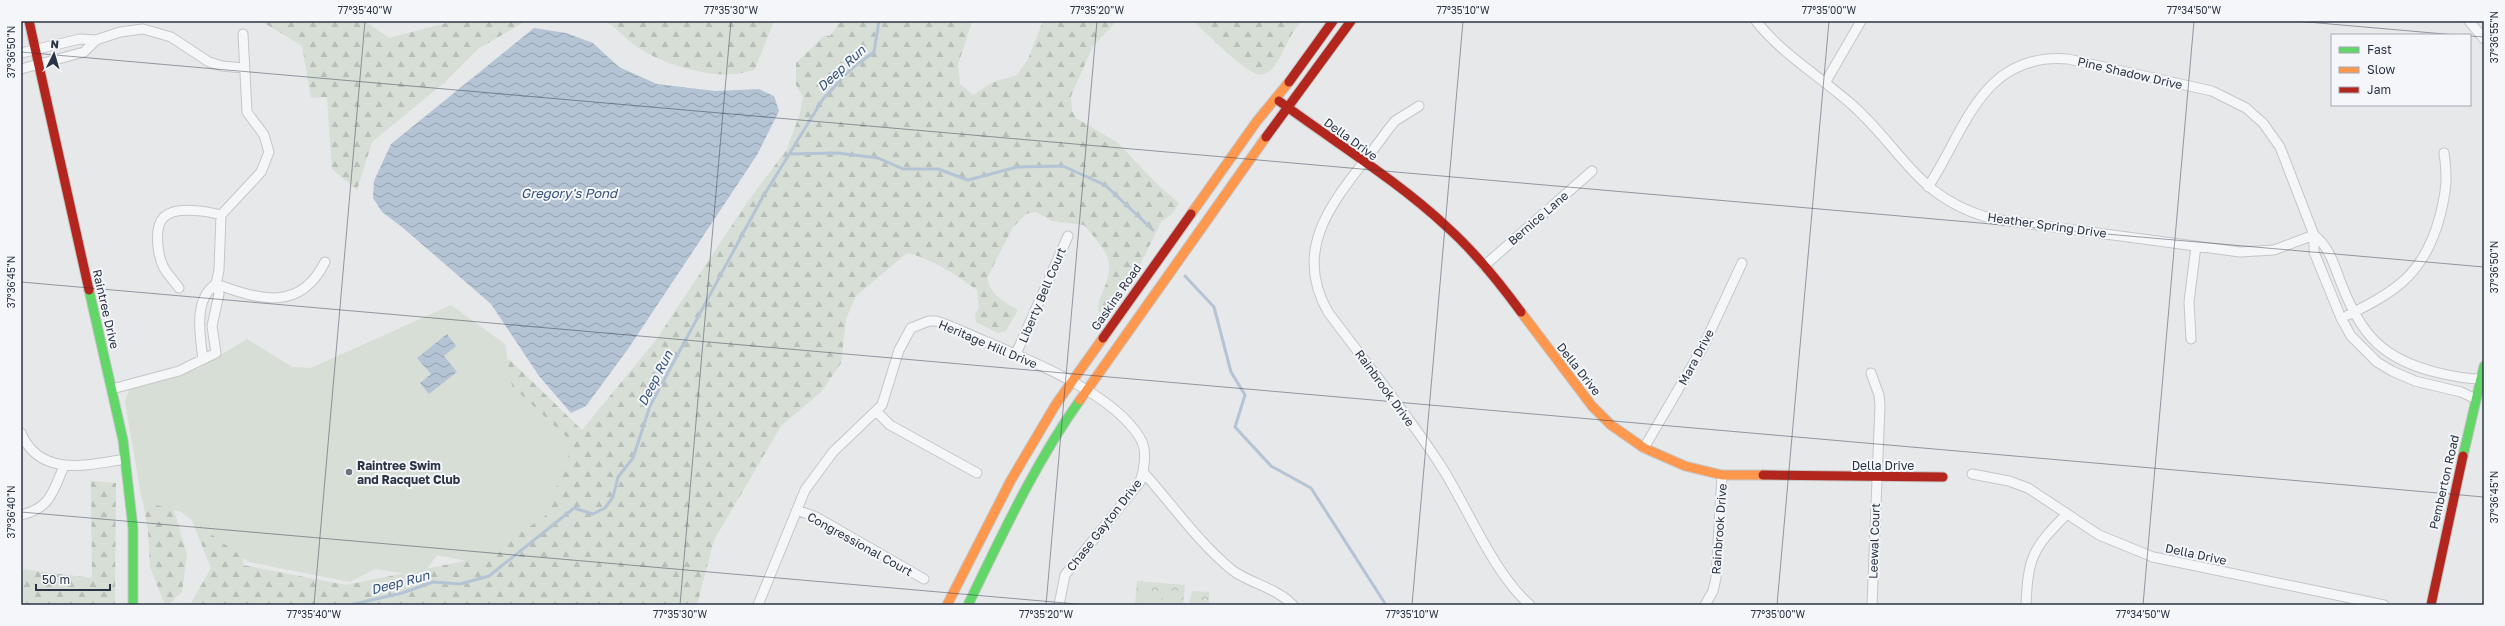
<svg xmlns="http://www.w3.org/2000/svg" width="2505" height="626" font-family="'Golos Text',sans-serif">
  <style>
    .forest { fill: url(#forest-firs) }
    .park { fill: url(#park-crowns) }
    .pitch { fill: #d6ded6 }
    .water { fill: url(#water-waves) }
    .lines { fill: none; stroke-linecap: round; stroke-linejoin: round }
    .stream { stroke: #b4c4d5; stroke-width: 3 }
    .street-casing { stroke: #c4c6c8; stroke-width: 11 }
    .fast-casing { stroke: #c4c6c8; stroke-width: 11 }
    .slow-casing { stroke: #c4c6c8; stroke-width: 11 }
    .jam-casing { stroke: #c4c6c8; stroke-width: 11 }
    .street { stroke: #f5f6f7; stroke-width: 9 }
    .fast { stroke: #63d668; stroke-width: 9 }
    .slow { stroke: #ff974d; stroke-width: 9 }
    .jam { stroke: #b3261e; stroke-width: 9 }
    .ticks { fill: none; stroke: #2b3445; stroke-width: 1; stroke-opacity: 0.45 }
    .poi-dot { fill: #6c737f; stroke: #f4f6f9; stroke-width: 1.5 }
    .labels { text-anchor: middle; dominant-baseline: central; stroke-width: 4; stroke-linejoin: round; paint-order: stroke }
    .street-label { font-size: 12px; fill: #2b3445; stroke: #f4f6f9 }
    .poi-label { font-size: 12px; font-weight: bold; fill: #2b3445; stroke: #f4f6f9; text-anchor: start }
    .water-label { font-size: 13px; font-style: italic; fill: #34527a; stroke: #f4f6f9 }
    .neatline { fill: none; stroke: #2b3445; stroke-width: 1.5 }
    .ticks-label { font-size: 10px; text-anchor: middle; fill: #2b3445 }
  </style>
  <defs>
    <pattern id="forest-firs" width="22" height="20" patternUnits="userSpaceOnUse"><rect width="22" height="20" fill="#d6ded6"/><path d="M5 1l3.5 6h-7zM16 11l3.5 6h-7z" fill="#b8bfb9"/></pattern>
    <pattern id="park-crowns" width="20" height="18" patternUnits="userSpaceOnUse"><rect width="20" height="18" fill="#d6ded6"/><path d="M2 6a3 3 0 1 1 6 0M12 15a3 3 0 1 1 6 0" fill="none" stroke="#b8bfb9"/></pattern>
    <pattern id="water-waves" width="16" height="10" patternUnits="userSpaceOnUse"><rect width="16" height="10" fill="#b4c4d5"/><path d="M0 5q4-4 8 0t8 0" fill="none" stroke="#93a0af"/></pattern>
  </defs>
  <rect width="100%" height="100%" fill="#e6e8ea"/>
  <path class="forest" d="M261,21H365L389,38L454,21H526L478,49L445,82L372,142L357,190L332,169L327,97L311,98L302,46Z
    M605,21H774L755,69C722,84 661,65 633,44C623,36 616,27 605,21Z
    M841,21H972L958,65L960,84L973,95L993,82L1017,75L1028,59L1043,21H1117L1093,46L1071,96L1072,111L1076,118L1118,143L1158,185L1179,203L1172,214L1161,222L1137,271L1121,285L1107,309L1099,313C1097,304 1100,298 1104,289C1117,257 1104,250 1084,225L1052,221L1036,212L1026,214L1013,227L987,278C991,295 1004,302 1018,310L1006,331L998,333L976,322L975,314L979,308L977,290C956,275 933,259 907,253L856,296L846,319L841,363L821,392L781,426L714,540L697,605H190L211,568L191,518L251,473L243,565L346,585L479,558L484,382L509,359L582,430L656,340L746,204L787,149L800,113L803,97L796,85V63L825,35L830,36Z
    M1193,21H1303C1288,33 1285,53 1273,68C1270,72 1262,76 1257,74C1240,68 1208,34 1193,21Z
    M133,441L175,513L187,555L182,592L168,605H165L150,567L148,531Z
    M91,481L116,483L115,605H21V569L92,578Z"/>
  <path class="park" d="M1137,581L1185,585L1183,605H1135Z
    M1192,591L1209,592V605H1189Z"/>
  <path class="pitch" d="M451,305L505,344L512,386L573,443L546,515L477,563L437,555L422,576L375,569L350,582L249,562L181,512L142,501L125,402L129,390L198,369L247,339L292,367L311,368Z
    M1142,591L1158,592L1157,605H1140Z
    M1163,593L1179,594V605H1162Z"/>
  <path class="water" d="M534,28L566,33L593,43L619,67L657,84L715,91L759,89L774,96L779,111L757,155L628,349L586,406L571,413L539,376L491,304L402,227L382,212L373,198L374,181L391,144Z
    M447,334L456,346L444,356L457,372L429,394L420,383L431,374L417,358Z"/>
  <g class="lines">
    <path class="stream" d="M789,154L838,153L878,158L903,169H938L968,180L1017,167L1063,166L1105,185L1153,230
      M1185,276L1214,307L1231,372L1245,395L1235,427L1271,466L1311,488L1386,605
      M350,605L402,593L433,582L460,584L489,576L574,508L593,514L605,508L613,497L618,477L633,458L650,406L761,200L823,99L851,69L874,52L879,21"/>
    <g class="street-casing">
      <path id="street" d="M1756,21C1783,55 1818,75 1850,103C1904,150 1915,198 1993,219L2240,252L2274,250L2314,235
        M2469,21L2484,39
        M21,53L80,39L96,40L120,32L143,29L171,37L209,62L222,66L244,68
        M21,69L84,52L96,40
        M1825,83L1861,21
        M1419,106L1395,121L1387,131C1348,187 1286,239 1328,312C1366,363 1406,412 1441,466C1468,508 1493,573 1530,605
        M1928,187C1966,129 1982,52 2068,59L2212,91L2246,108L2263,123L2280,147L2314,235V252L2341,318L2351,336L2377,362L2392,371L2415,381L2461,392L2476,399
        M2314,235C2331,248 2335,269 2343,288C2362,336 2384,359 2435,372C2451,376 2465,379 2481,379
        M1484,266L1592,171
        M216,284C260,300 300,312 325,262
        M179,288C174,281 168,275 164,268C158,257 153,227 164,217C175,206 207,211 221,215
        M2348,315C2398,291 2425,272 2440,216C2446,192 2448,178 2444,153
        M2191,339L2189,302L2196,246
        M1016,354L1068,236
        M203,359C200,336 193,299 216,284
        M1871,373L1879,395L1880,405L1872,605
        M112,389L179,371L216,353L212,326L219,294L216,284L219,270L221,215L261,172L269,152L264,135L247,112L243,34
        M876,411L890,425L977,473
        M21,433C40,478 88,465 125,459
        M1644,448L1703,347L1742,263
        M1143,472C1172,504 1198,542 1232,570C1251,584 1275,587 1293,605
        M1972,474L2009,481L2028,488L2099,535L2153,557L2384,605
        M797,510L816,517L924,579
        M21,515C51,508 53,491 64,466
        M758,605L805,490L833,452L882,405L899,350L911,328L929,321H936C953,326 970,335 987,342C1032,361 1114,394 1140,438C1148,450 1144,470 1140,482L1065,575L1059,605
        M1705,605L1713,591L1716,578L1722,475
        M2026,605C2028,557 2033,548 2066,515"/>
    </g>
    <g class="fast-casing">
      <path id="fast" d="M89,290L123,440L133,528V605
        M2463,456L2484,366
        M968,605C1002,535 1035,463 1080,400"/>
    </g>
    <g class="slow-casing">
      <path id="slow" d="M1191,214L1257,121L1289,82
        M1521,312L1592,406L1611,425L1644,448L1685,466L1722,475H1763
        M1080,400L1266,137
        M947,605L1011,480L1056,404L1103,338"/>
    </g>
    <g class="jam-casing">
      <path id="jam" d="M29,21L89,290
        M1289,82L1333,21
        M1279,101C1333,141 1398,181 1447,227C1475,252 1499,282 1521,312
        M1266,137L1351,21
        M1103,338L1191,214
        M1763,475L1943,477
        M2431,605L2463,456"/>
    </g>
    <use href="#street" class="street"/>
    <use href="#fast" class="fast"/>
    <use href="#slow" class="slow"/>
    <use href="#jam" class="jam"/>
  </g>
  <path class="ticks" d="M2296,21L2456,35M2470,36L2484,37M21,52L2484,267M21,282L2484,497M21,512L1088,605M314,605L365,21M680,605L731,21M1046,605L1097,21M1412,605L1463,21M1777,605L1829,21M2143,605L2194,21"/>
  <circle class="poi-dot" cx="349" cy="472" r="4"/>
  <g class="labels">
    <g class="street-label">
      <text transform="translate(2130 73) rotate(13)">Pine Shadow Drive</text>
      <text transform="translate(1351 139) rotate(36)">Della Drive</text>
      <text transform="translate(1538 218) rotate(-41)">Bernice Lane</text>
      <text transform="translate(2047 225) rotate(8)">Heather Spring Drive</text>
      <text transform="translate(1042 295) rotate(-67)">Liberty Bell Court</text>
      <text transform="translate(1116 297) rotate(-55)">Gaskins Road</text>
      <text transform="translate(106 309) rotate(77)">Raintree Drive</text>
      <text transform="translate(988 344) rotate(23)">Heritage Hill Drive</text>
      <text transform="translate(1696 357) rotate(-62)">Mara Drive</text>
      <text transform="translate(1579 369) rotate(52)">Della Drive</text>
      <text transform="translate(1385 388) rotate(54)">Rainbrook Drive</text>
      <text x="1883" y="465">Della Drive</text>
      <text transform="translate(2444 482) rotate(-77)">Pemberton Road</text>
      <text transform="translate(1104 525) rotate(-52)">Chase Gayton Drive</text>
      <text transform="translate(1719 529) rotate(-86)">Rainbrook Drive</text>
      <text transform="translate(1874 541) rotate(-88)">Leewal Court</text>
      <text transform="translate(860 544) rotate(29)">Congressional Court</text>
      <text transform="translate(2196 554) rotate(12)">Della Drive</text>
    </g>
    <g class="poi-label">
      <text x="357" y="465">Raintree Swim<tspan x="357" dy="14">and Racquet Club</tspan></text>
    </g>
    <g class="water-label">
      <text transform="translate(841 68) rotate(-43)">Deep Run</text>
      <text x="569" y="193">Gregory's Pond</text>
      <text transform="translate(655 378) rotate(-63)">Deep Run</text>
      <text transform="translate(400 582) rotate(-15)">Deep Run</text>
    </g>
  </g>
  <rect width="2505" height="626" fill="none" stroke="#f4f6f9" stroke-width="44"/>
  <rect x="2331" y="34" width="140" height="72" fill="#f4f6f9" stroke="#a4a8b1"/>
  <rect x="2339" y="47" width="20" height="6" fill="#63d668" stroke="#a4a8b1"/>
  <text x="2367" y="54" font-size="12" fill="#2b3445">Fast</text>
  <rect x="2339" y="67" width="20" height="6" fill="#ff974d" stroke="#a4a8b1"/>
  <text x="2367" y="74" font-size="12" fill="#2b3445">Slow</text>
  <rect x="2339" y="87" width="20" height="6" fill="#b3261e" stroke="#a4a8b1"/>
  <text x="2367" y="94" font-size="12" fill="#2b3445">Jam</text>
  <g transform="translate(54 54) rotate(5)" stroke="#f4f6f9" stroke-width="3" paint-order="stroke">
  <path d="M0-3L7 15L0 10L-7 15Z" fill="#2b3445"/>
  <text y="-6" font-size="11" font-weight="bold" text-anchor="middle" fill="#2b3445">N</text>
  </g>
  <path d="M36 584v6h74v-6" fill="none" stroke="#2b3445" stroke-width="2"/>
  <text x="42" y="584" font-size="12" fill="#2b3445" stroke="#f4f6f9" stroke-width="3" paint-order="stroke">50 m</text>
  <rect x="22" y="22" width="2461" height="582" class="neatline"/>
  <g class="ticks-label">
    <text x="365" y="14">77°35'40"W</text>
    <text x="731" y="14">77°35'30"W</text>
    <text x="1097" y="14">77°35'20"W</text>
    <text x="1463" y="14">77°35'10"W</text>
    <text x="1829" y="14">77°35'00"W</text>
    <text x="2194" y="14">77°34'50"W</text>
    <text transform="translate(2494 37) rotate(-90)" y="4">37°36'55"N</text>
    <text transform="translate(11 52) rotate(-90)" y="4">37°36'50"N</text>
    <text transform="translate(2494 267) rotate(-90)" y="4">37°36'50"N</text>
    <text transform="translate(11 282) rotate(-90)" y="4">37°36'45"N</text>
    <text transform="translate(2494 497) rotate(-90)" y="4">37°36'45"N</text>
    <text transform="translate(11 512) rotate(-90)" y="4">37°36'40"N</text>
    <text x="314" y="618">77°35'40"W</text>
    <text x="680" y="618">77°35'30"W</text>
    <text x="1046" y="618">77°35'20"W</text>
    <text x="1412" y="618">77°35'10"W</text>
    <text x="1778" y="618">77°35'00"W</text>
    <text x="2143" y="618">77°34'50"W</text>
  </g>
</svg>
